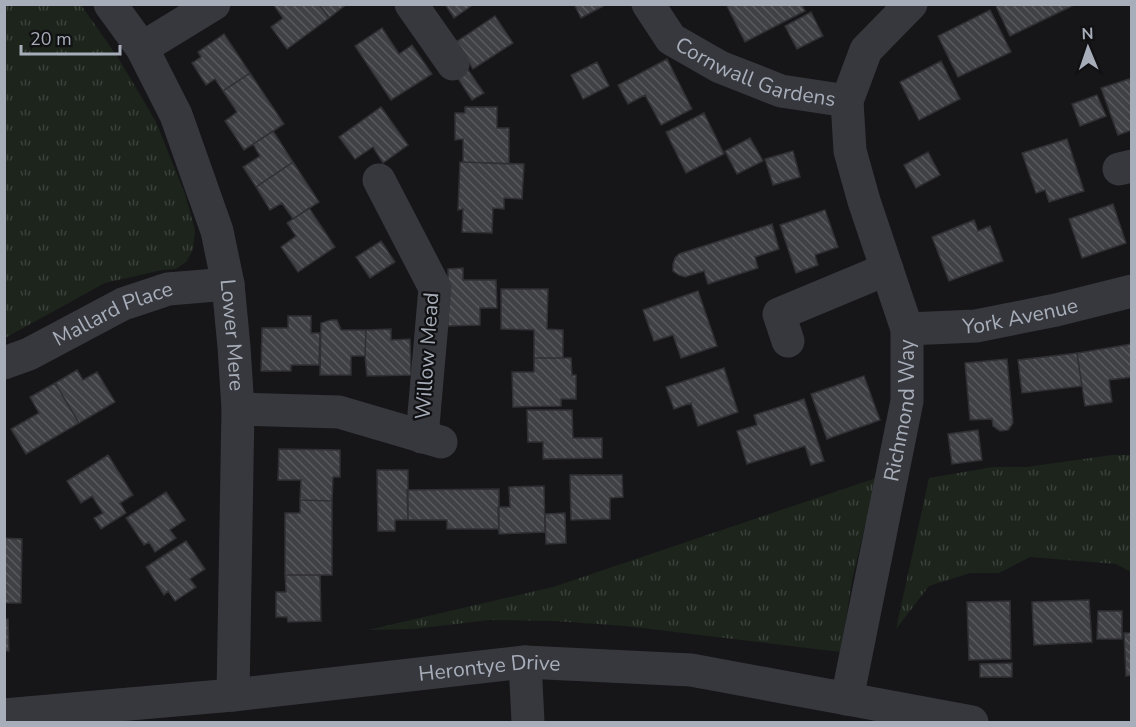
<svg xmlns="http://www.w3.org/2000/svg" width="1136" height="727" font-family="'Nunito Sans',sans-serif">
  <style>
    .grass { fill: url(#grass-tufts) }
    .building { fill: url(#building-back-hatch); stroke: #303034; stroke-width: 1.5 }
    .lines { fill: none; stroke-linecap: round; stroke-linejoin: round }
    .minor { stroke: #37383e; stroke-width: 33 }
    .labels { text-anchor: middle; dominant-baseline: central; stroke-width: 4.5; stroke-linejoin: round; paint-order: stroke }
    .street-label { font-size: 21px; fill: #a7aeb9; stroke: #111113 }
  </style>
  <defs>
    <pattern id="grass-tufts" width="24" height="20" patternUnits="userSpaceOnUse" patternTransform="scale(1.5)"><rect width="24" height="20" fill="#1c241c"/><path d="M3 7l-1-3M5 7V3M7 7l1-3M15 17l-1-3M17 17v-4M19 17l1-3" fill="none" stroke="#3a413b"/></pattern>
    <pattern id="building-back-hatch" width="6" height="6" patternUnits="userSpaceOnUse" patternTransform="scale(1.5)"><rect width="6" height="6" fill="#404145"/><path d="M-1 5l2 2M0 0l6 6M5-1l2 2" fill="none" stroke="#595a5e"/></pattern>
  </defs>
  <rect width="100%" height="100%" fill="#161618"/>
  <path class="grass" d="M5,4L81,5L119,59L156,122L185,194L195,230L193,250L186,262L176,269L162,270L105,283L5,338Z
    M1112,455H1131V572L1116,564L1030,557L999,573H970L929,586L896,629L929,478L993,467H1026Z
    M876,478L852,581L841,652L626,626L554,621L490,620L413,629L368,630L553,587Z"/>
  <path class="building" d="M273,4H319L329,18L287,49L271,27L283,18Z
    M319,4H347L329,18Z
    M445,4H474L454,18Z
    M574,4H607L581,18Z
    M726,4H801L805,11L745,42Z
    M995,4H1076L1010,36Z
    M990,10L1011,52L958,77L938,36Z
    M811,12L823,36L797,49L785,26Z
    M495,16L513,43L473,69L456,42Z
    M382,28L399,54L412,45L432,74L391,100L355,46Z
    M224,34L250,73L223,91L215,79L206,85L192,63L201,57L198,52Z
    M667,59L692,109L661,125L645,95L628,104L618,85Z
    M941,61L960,99L919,120L900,82Z
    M597,62L609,86L583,99L571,75Z
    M466,67L484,93L472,100L455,74Z
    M250,73L284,124L244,150L225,121L237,112L223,91Z
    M1132,78V130L1118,135L1101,88Z
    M1097,95L1106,116L1080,126L1072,104Z
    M381,107L408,145L383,163L373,147L355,159L339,137Z
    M465,107H497V128H509V164L463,162V139L455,140V113H465Z
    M704,113L724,154L686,173L666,132Z
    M273,131L293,162L256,187L243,167L260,156L253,144Z
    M750,138L763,161L737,174L725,151Z
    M1067,139L1084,191L1049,202L1045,190L1036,193L1022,153Z
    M793,151L800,177L773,185L765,159Z
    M928,152L940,175L916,188L904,165Z
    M293,162L319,202L293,219L282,203L270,210L256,187Z
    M460,162L524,164L522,199L504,198V209L493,208L492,233L462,232L463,209L458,210Z
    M1113,204L1126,243L1082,258L1069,219Z
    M309,208L335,247L298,272L281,247L296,236L287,223Z
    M825,210L838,247L815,255L818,265L796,273L780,225Z
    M974,220L978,231L990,226L1003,261L949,281L932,237Z
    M772,224L779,249L755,257L758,268L708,284L704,271L685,277L679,275L673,271V264L675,258L679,254Z
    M381,241L395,262L370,278L356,257Z
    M463,268V280H496L497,308H480V325L448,326V269Z
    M501,289H548L547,329L563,330V358H534V330L501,329Z
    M698,291L717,346L681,358L673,335L654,341L643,310Z
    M288,316H311V333H320L319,365H291V371H261L262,328H288Z
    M331,320H337L341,330H366L365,356H351V375H320L321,323Z
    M391,329V340L410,339L411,375L367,376L365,356L366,330Z
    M1132,344V377L1109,380L1112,402L1085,406L1077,353Z
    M1077,353L1082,386L1022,393L1018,360Z
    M534,358H571L572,375H576V399H561V406L513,407L512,372H534Z
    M1007,359L1013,423L1008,430L1000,431L993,426L992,419L970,420L965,363Z
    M724,368L738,412L698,426L691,403L674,409L666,387Z
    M77,370L83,380L97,372L115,402L79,423L55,383Z
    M864,376L880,420L827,439L811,394Z
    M55,383L79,423L26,454L11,429L39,413L30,397Z
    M804,399L824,461L811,465L805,446L747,464L737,431L757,425L754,415Z
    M527,410H572L573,438H602V458L543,459V442H528Z
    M978,430L982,460L952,464L948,434Z
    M279,449L340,450V477H333L332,501L300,500L301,480H278Z
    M108,455L133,495L120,503L126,513L101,529L94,518L103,513L92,496L81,503L67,481Z
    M377,470H408V520H395V531H378Z
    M570,475H622L623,497L610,498V519L571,520Z
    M544,486L545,532L499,534L498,507H510L509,487Z
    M499,489V529H447V520H408L407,490Z
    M166,492L185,520L170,530L176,538L155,552L149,542L144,545L126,518Z
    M300,500L332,501V575H285V513H300Z
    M565,513L566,543L546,544L545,514Z
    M4,538L22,539L21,603H4Z
    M186,541L205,569L190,579L196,587L175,601L168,591L164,595L146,567Z
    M285,575H320L321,621L288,622L287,617H276V592H286Z
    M1089,600L1092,642L1034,645L1032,602Z
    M1010,601L1011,659L969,660L967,602Z
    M1098,611H1122V639H1097Z
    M4,619H8L9,651H4Z
    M1124,633H1132V675L1126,676Z
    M1012,663V677H980V664Z"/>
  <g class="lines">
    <g class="minor">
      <path id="s1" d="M110,4L142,48L176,115L217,231L228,284L234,347L238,409L233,695"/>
      <path d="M411,4L453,64"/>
      <path id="s2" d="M648,4L671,39L720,67L781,91L847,101"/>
      <path d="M142,48L214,4"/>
      <path d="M1119,169L1132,166"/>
      <path d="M379,180L435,288L422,437"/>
      <path id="s3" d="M907,329L976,326L1056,310L1132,291"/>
      <path d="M788,341L779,314L887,269"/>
      <path id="s4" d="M4,363L29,354L123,304L168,289L228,284"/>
      <path d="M238,409L339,412L441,442"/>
      <path d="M525,662L528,722"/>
      <path id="s5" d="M847,699L907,401V329L864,201L850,151L847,101L866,50L911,4"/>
      <path id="s6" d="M4,715L233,695L525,662L691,670L972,722"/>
    </g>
  </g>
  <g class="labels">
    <g class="street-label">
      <text stroke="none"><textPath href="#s2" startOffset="134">Cornwall Gardens</textPath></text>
      <text stroke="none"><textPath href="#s3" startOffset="114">York Avenue</textPath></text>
      <text stroke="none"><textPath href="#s4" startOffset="120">Mallard Place</textPath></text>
      <text stroke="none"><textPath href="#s1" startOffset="358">Lower Mere</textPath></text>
      <text transform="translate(427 356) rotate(-86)">Willow Mead</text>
      <text stroke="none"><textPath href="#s5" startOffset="294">Richmond Way</textPath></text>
      <text stroke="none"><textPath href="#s6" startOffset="488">Herontye Drive</textPath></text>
    </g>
  </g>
  <rect width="1136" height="727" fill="none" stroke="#a7aeb9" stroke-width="12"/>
  <g transform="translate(1088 48) rotate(358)" stroke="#111113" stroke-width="4.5" paint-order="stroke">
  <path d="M0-4.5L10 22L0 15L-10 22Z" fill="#a7aeb9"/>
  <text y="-9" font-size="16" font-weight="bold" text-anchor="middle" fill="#a7aeb9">N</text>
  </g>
  <path d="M21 45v9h99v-9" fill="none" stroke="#a7aeb9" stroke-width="3"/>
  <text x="30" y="45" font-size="18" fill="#a7aeb9" stroke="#111113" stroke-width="4.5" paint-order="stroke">20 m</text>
</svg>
